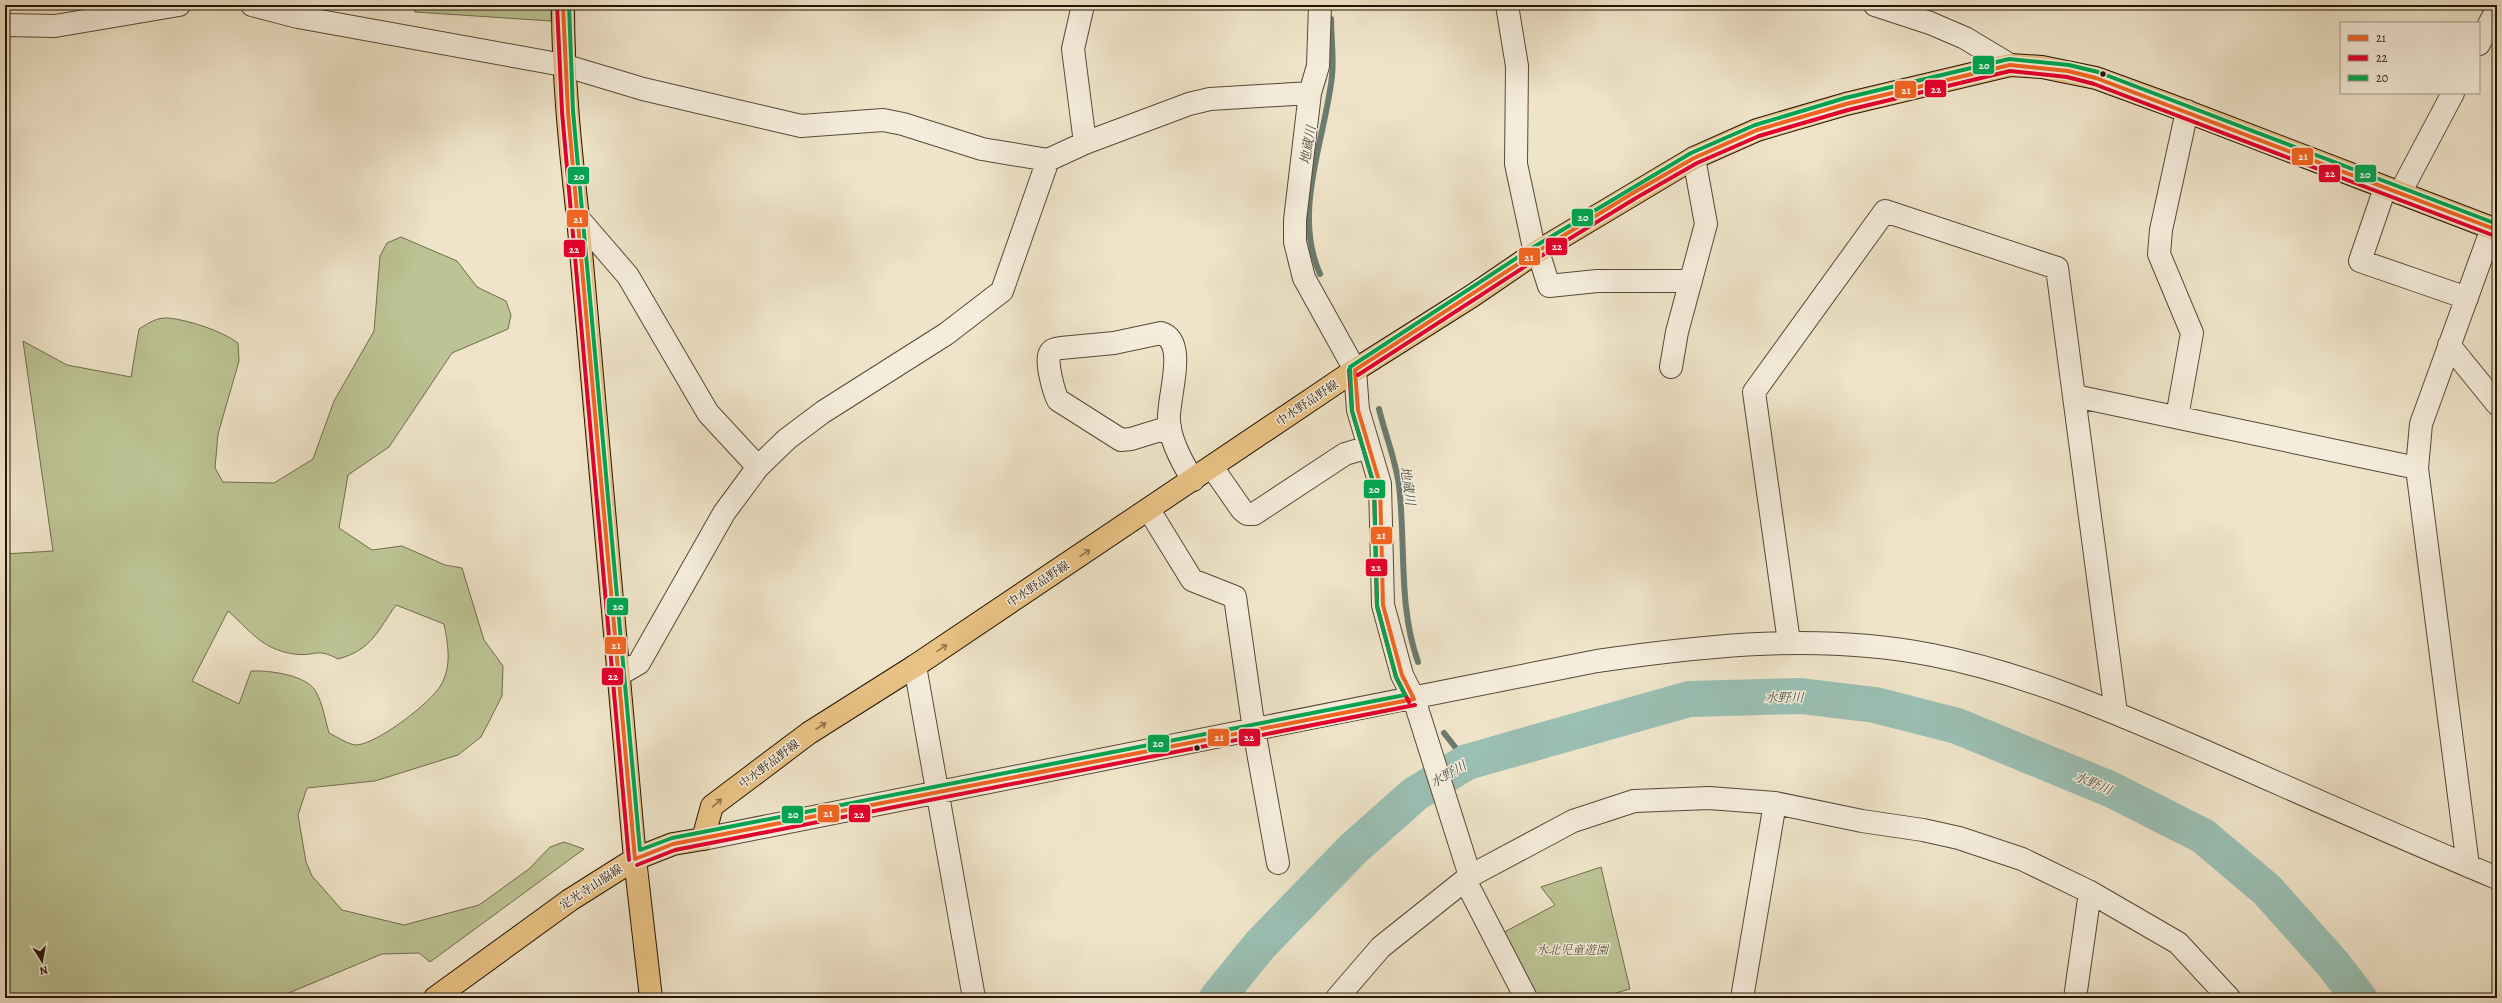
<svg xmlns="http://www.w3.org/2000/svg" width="2502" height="1003" font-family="Alegreya,'Noto Serif JP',serif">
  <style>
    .green { fill: #bcc394; stroke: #706c4d; fill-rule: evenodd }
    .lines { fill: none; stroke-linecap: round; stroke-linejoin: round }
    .stream { stroke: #6b7b6e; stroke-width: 6 }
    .river { stroke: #9abfb3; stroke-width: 36 }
    .minor-casing { stroke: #574837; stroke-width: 24 }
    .major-casing { stroke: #241406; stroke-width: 24 }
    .minor { stroke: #f5eddc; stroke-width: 22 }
    .major { stroke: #e8c284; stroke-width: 22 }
    .bus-1-casing { stroke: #f5eddc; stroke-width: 7 }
    .bus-2-casing { stroke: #f5eddc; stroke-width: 7 }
    .bus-3-casing { stroke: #f5eddc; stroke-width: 7 }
    .bus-1 { stroke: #f26522; stroke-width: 4 }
    .bus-2 { stroke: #e4002b; stroke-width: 4 }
    .bus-3 { stroke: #00a651; stroke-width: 4 }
    .oneway { stroke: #90744b }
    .bus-dot { fill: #241406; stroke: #f5eddc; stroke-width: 1.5 }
    .labels { text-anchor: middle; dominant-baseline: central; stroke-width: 3; stroke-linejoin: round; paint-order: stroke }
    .street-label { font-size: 12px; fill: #241406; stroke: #f5eddc }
    .park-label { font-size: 12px; font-style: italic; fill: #595138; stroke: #f5eddc }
    .water-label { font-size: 13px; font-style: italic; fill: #4d5043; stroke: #f5eddc }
    .line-badge { stroke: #f5eddc; stroke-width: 1.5 }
    .badge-label { font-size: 11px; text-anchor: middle; font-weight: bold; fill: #fff }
  </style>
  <rect width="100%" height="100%" fill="#efe4c9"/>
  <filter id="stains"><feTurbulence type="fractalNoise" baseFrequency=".005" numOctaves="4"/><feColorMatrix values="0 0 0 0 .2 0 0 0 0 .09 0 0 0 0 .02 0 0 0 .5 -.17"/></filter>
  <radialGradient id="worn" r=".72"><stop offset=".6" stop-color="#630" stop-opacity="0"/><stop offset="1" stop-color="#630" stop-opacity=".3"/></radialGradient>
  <path class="green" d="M415,5H551V21L415,12Z
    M401,237L457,261L477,287L506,301L511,315L508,329L452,353L389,447L348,475L339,528L372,550L402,546L445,565L462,568L484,640L503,666L502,696L481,737L458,755L375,781L307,788L298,815L306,862L312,876L342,910L404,925L479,905L529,869L550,847L564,842L584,849L430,962L419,953L382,954L277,998H5V554L53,551L23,341L67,365L131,377L139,329C147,324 157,317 168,318C189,320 222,331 238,343L239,361L218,434L215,468L223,482L274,483L313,459L334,401L374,331L380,256L387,243ZM396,605L444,624C448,644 452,666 441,685C431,703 378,743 357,745C349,745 337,737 329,733C325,720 323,704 316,692C308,675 268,670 251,671L239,704L192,681L228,611C251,631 261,649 294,654C315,657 316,647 338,659C372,650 378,630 396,605Z
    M1601,867L1630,989L1598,998H1526L1495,937L1555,905L1541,887Z"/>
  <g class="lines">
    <path class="stream" d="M1320,274C1292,212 1325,140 1332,76C1334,58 1331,37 1331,19
      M1379,409C1385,434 1396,461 1399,486C1406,545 1398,606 1418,662
      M1444,733L1467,762"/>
    <path class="river" d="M1217,998L1260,945L1353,849L1415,794L1467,762L1689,699L1801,696L1875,705L1957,726L2110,789L2203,836L2267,890L2333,964L2359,998"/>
    <g class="minor-casing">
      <path id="minor" d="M252,5L298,17L563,65L643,89L801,126L883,120L903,124L982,149L1048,160L1085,143L1189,104L1210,99L1310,93
        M1083,5L1073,49L1085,143
        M1320,5L1318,66L1310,93L1295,220V242L1304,278L1355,370L1358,410L1380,484L1383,605L1402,675L1414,699L1470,876
        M1507,5L1517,66L1516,164L1535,253L1541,261L1549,286L1597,281H1691
        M1875,5L1930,23L1965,38L2010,65
        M5,25L55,26L179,5
        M2479,44L2497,9
        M2385,188L2360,261L2467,298
        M2400,193L2453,93
        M578,218L628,276L708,413L758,467
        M2449,345L2497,404
        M1671,367L1677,332L1706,224L1694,158
        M2075,396L2417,468L2468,866
        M2177,417L2192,333L2159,254L2161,230L2187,111
        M1170,427L1131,439L1121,440L1058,400C1054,392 1045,361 1050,353C1052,349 1056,349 1061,348L1114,343L1161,333C1189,342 1167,398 1169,421C1170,440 1183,464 1193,480
        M1212,467L1242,510L1247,514H1254L1345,454L1369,447
        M2417,468L2421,424L2492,228
        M1149,510L1192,580L1235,597L1254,730L1278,863
        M1789,642L1754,392L1885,211L2057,268L2116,713
        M915,666L974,998
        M620,674L639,663L724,513L758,467L787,439L823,412L946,334L1002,291L1048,160
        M703,839L1597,661C1708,645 1820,633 1932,655C2029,674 2119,714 2209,753C2305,795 2401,838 2497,878
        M1465,880L1526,998
        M1337,998L1381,947L1470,876L1573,821L1634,801L1709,798L1775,803L1862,821L1923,830L1959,838L2022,859L2090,892L2178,943L2229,998
        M1742,998L1775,803
        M2075,998L2090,892"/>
    </g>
    <g class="major-casing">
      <path id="major" d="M563,5C563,77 570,147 578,218L635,859L651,998
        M435,998L570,900L635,859L673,844L703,839L712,806L809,733L915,666L1355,370L1472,296L1535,253L1694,158L1757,130L1846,104L2010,65L2042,67L2096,78L2170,105L2497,230"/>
    </g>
    <use href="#minor" class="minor"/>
    <use href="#major" class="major"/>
    <g class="bus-1-casing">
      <path id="bus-1" d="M563,5L568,112L635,859
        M1355,370L1535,253L1633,193L1694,158L1757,130L1846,104L2010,65L2068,71L2096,78L2497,230
        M1355,370L1358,410L1380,484L1383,605L1402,675L1414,699
        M635,859L673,844L1414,699"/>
    </g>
    <g class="bus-2-casing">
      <path id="bus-2" d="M557,5L562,112L629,860
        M1349,370L1352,411L1374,485L1377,606L1396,677L1409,702
        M1358,375L1538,258L1636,198L1697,163L1759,136L1848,110L2010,71L2067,77L2094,84L2495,236
        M637,865L675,850L1415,705"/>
    </g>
    <g class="bus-3-casing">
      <path id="bus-3" d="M569,5L573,111L640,850L672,838L1405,695L1396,677L1377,606L1374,485L1352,411L1350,367L1532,248L1691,153L1755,125L1845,98L2009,59L2069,65L2098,72L2497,224"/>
    </g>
    <use href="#bus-1" class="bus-1"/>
    <use href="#bus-2" class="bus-2"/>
    <use href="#bus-3" class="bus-3"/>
  </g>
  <defs><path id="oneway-shaft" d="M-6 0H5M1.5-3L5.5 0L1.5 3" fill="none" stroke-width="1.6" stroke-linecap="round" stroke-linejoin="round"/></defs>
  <g class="oneway">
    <use href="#oneway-shaft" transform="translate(1085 553) rotate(-34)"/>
    <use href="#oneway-shaft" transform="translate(942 648) rotate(-34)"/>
    <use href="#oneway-shaft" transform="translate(821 726) rotate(-33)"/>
    <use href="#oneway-shaft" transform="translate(717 803) rotate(-41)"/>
  </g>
  <g class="bus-dot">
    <circle cx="2103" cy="74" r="3.5"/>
    <circle cx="1197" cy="748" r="3.5"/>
  </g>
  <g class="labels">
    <g class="street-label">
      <text transform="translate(1307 403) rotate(-34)">中水野品野線</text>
      <text transform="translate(1038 584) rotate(-34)">中水野品野線</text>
      <text transform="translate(769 764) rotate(-37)">中水野品野線</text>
      <text transform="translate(591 887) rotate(-33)">定光寺山脇線</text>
    </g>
    <g class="park-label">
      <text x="1572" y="950">水北児童遊園</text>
    </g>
    <g class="water-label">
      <text transform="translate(1308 145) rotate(-80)">地蔵川</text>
      <text transform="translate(1408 486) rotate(82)">地蔵川</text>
      <text x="1784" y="697">水野川</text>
      <text transform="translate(1448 774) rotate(-30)">水野川</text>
      <text transform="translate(2093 783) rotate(23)">水野川</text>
    </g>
  </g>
  <g class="line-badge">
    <rect x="1972" y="55" width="23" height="20" rx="4" fill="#00a651"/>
    <rect x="1924" y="79" width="23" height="19" rx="4" fill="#e4002b"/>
    <rect x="1894" y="80" width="23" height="19" rx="4" fill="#f26522"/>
    <rect x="2291" y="147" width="23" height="19" rx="4" fill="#f26522"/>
    <rect x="2318" y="164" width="23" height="19" rx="4" fill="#e4002b"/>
    <rect x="2354" y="164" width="23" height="19" rx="4" fill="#00a651"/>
    <rect x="567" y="166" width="23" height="19" rx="4" fill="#00a651"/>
    <rect x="1571" y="208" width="23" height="19" rx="4" fill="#00a651"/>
    <rect x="566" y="209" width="23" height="19" rx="4" fill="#f26522"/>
    <rect x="1545" y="237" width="23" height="19" rx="4" fill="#e4002b"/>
    <rect x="563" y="239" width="23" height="19" rx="4" fill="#e4002b"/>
    <rect x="1518" y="247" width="23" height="19" rx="4" fill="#f26522"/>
    <rect x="1363" y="479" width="23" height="20" rx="4" fill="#00a651"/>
    <rect x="1370" y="526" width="23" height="19" rx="4" fill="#f26522"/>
    <rect x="1365" y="558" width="23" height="19" rx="4" fill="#e4002b"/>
    <rect x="606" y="597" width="23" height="19" rx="4" fill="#00a651"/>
    <rect x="604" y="636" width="23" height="19" rx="4" fill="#f26522"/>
    <rect x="601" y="667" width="23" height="19" rx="4" fill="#e4002b"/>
    <rect x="1207" y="728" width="23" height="19" rx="4" fill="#f26522"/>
    <rect x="1238" y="728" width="23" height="19" rx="4" fill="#e4002b"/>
    <rect x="1147" y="734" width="23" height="19" rx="4" fill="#00a651"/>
    <rect x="817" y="804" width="23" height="19" rx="4" fill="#f26522"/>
    <rect x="848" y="804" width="23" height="19" rx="4" fill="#e4002b"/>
    <rect x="781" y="805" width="23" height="19" rx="4" fill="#00a651"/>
  </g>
  <g class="badge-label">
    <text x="1984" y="69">20</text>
    <text x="1936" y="93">22</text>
    <text x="1906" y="94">21</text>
    <text x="2303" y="160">21</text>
    <text x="2330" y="177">22</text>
    <text x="2365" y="178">20</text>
    <text x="579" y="180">20</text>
    <text x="1583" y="221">20</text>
    <text x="578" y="223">21</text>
    <text x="1557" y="250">22</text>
    <text x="574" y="253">22</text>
    <text x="1529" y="261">21</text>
    <text x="1374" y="493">20</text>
    <text x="1381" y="539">21</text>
    <text x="1376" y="571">22</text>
    <text x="618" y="610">20</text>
    <text x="616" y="649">21</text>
    <text x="613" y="680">22</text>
    <text x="1219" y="741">21</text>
    <text x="1249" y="741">22</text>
    <text x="1158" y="747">20</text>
    <text x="828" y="817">21</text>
    <text x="859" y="818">22</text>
    <text x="793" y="818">20</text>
  </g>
  <rect width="2502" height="1003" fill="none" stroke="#efe4c9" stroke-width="20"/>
  <rect x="6" y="6" width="2490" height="991" fill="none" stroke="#241406" stroke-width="2"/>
  <rect x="10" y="10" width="2482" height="983" fill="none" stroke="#241406"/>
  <rect x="2340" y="22" width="140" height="72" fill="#f5eddc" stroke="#a19686"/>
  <rect x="2348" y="35" width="20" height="6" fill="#f26522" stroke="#a19686"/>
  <text x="2376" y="42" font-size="12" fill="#241406">21</text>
  <rect x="2348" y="55" width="20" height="6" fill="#e4002b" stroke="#a19686"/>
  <text x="2376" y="62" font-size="12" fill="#241406">22</text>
  <rect x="2348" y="75" width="20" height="6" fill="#00a651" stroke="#a19686"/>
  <text x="2376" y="82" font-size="12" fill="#241406">20</text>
  <g transform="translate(42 961) rotate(169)" stroke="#f5eddc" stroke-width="3" paint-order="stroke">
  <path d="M0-3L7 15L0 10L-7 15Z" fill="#241406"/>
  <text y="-6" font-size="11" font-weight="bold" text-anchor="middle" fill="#241406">N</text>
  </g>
  <rect width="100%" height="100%" filter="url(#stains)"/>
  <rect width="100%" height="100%" fill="url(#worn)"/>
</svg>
